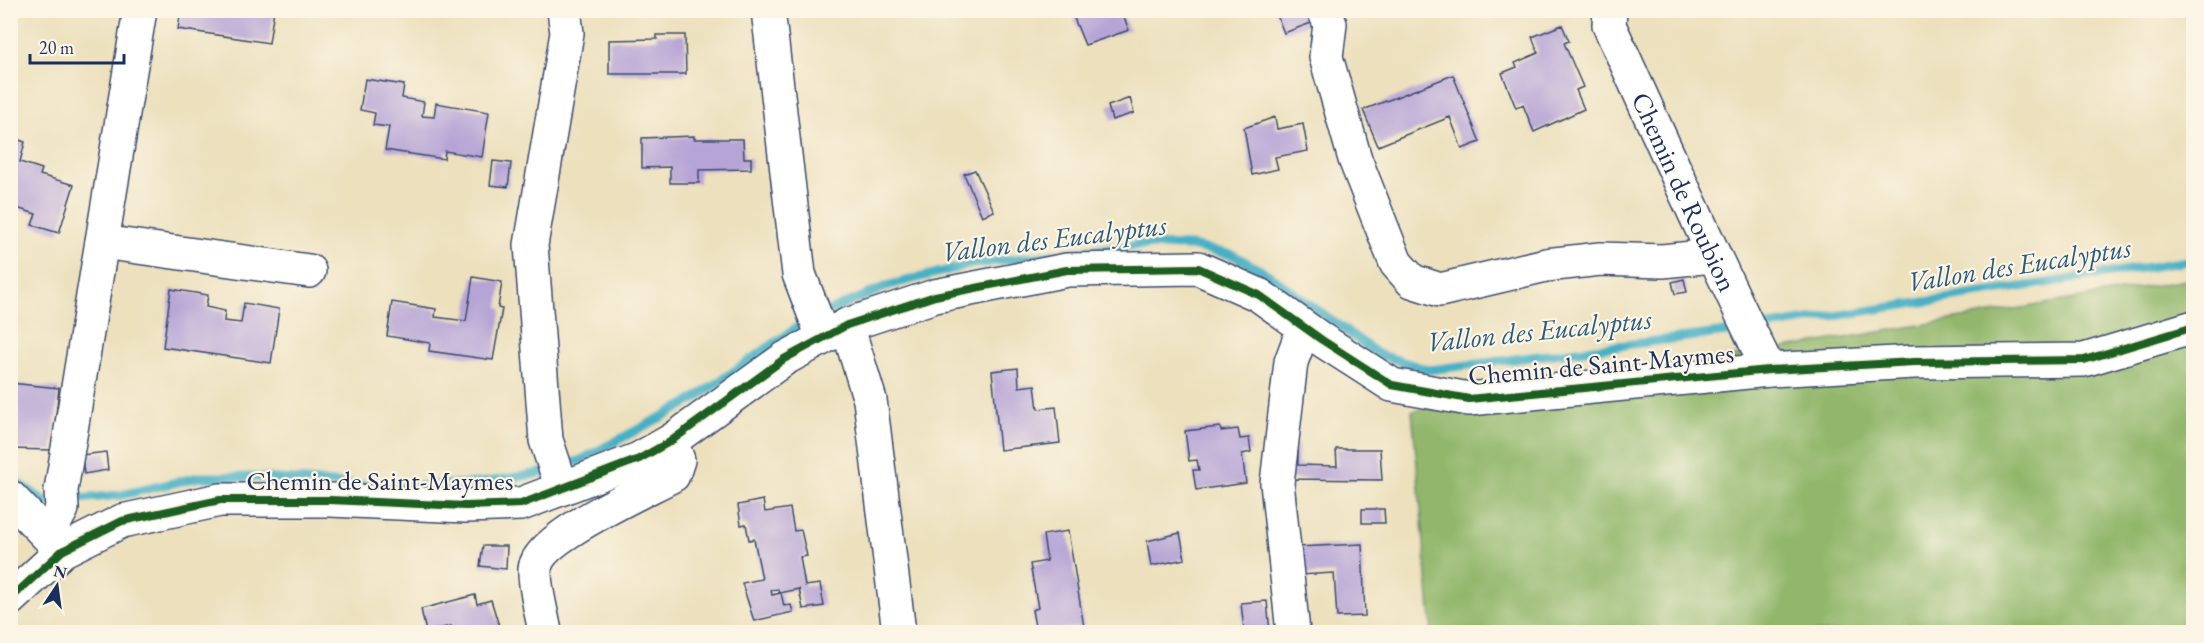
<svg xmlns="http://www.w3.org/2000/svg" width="2204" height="643" font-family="'EB Garamond',serif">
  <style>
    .forest { fill: #92b76c; stroke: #567365; stroke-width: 1.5 }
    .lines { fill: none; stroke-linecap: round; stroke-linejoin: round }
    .stream { stroke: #46b0c5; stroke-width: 9 }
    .building { fill: #b6a4d6 }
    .minor-casing { stroke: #3a4a6c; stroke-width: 36 }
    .minor { stroke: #fff; stroke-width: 33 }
    .cycleway-casing { stroke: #fcf5e5; stroke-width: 11 }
    .cycleway { stroke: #1b5e20; stroke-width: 8 }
    .labels { text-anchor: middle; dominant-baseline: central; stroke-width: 4.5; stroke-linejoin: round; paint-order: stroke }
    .street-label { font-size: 27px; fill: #1b2f5e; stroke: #fcf5e5 }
    .water-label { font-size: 28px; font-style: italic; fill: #2a5c82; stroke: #fcf5e5 }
  </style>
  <rect width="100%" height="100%" fill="#fcf5e5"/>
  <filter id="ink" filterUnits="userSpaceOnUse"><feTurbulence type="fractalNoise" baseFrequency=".0167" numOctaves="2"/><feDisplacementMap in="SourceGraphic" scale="12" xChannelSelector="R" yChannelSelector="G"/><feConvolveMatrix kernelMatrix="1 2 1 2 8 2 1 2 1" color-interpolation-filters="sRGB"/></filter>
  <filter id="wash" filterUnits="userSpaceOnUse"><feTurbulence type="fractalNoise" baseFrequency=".008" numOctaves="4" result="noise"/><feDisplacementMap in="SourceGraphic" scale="24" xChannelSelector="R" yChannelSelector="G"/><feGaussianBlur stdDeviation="1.35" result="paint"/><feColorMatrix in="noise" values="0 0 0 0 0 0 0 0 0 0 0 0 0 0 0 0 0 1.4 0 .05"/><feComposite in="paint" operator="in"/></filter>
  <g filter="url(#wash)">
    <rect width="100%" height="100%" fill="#ece0bd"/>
    <path class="forest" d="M2193,279V632H1432L1412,411Z"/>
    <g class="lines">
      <path class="stream" d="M1756,328L2194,260
        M10,477L46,502L121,495L199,477H252L387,487L482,483L546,472L581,460L691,401L808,320L890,285L972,264L1138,245L1191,246L1233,255L1269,275L1378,354L1429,370L1742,330"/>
    </g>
    <g id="blocks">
      <path class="building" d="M181,10H274L269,43L178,29Z
        M1089,10H1121L1129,30L1085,45L1074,18Z
        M1275,10H1306L1311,23L1284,33Z
        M1562,25L1569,41L1564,43L1583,87L1576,90L1584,109L1534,132L1523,105L1516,108L1502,73L1517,67L1515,63L1538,53L1532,37Z
        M657,35H685L686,74H609V40L657,39Z
        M1453,75L1480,142L1462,149L1450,117L1378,146L1363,110Z
        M365,79L404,85L402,98L424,102L422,116L434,117L436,103L489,112L482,157L445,151L444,159L385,150L389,127L373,125L375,113L360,110Z
        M1130,98L1134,113L1112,120L1108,106Z
        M1275,117L1277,129L1303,124L1308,151L1275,157L1278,169L1252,175L1244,128Z
        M10,133L14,134L13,138L25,142L20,162L42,169L40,175L74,185L59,233L32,225L36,214L10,206Z
        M694,136V139H743L744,158H751V169L699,170V183H670V167L642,168V138Z
        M493,161L511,163L508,187L490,185Z
        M975,170L994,211L982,216L964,174Z
        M473,277L502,282L498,308L502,309L493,360L429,351L430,343L387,336L392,302L436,309L435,317L466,321Z
        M1684,279L1687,292L1675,294L1672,282Z
        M171,289L208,295L206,307L225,311L224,321L241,323L244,303L279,309L271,363L163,347Z
        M1018,368L1019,387L1035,385L1038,409L1056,407L1060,443L1000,450L992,371Z
        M10,383L59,388L52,450L10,449Z
        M1220,427L1221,431L1238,429L1240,439L1249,438L1251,452L1242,454L1246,483L1196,490L1193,470H1199L1197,460L1189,461L1185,431Z
        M1298,441V465L1337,466L1336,449H1380L1382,480L1284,479Z
        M106,452L108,470L84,474L82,455Z
        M763,500L765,512L790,508L794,531L801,530L807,556L800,557L805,586L820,584L824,606L803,609L799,589L779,593L778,589L771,590L772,595L781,593L784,606L791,605L793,612L754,621L742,583L762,579L754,539L749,540L746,524L741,525L738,505Z
        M1362,509H1384L1385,523H1362Z
        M1068,531L1084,627L1036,632L1032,610L1038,608L1030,564L1047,561L1043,535Z
        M1180,533L1185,559L1151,566L1147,541Z
        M1362,544L1365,616L1337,617L1334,573L1299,575L1297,547Z
        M483,546H507L506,569L480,566Z
        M475,595L477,604L491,600L500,629L506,627L508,632H452L451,626L426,632L421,609Z
        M1267,601L1270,632H1233L1244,630L1241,603Z"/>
    </g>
  </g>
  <g filter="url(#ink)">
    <use href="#blocks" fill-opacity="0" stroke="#3a4a6c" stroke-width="1.5"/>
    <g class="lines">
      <g class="minor-casing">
        <g id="minor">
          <path d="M768,10L799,274L823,337"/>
          <path d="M1324,10L1330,24L1326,57L1355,159L1396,263L1412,281L1440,290L1546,265L1600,259L1662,261L1713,256"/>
          <path id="s1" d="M1610,10L1609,25C1662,141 1713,257 1769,370"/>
          <path d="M102,242L309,271"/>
          <path d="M847,325L870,400L899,632"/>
          <path d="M562,488L546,440L531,245L567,33L564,10"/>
          <path d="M10,497L61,550"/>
          <path d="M48,535L62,509L61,490L70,436L140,10"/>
          <path d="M10,599L62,551L122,521L220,500H330L466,506L521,504L639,459L671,441L784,359L847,325L935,296L1067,270L1198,268L1259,295L1322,340L1392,385L1469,399L1769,370L1914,362L2084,360L2194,327"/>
          <path d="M545,632C542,614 534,586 535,569C538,537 644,491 673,475L678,460L671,441"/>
          <path d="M1293,632L1277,483L1291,362L1298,343L1309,331"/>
        </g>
      </g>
      <use href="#minor" class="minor"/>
      <g class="cycleway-casing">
        <path id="cycleway" d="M10,599L62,551L122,521L220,500H330L466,506L521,504L639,459L671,441L784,359L847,325L935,296L1067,270L1198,268L1259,295L1322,340L1392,385L1469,399L1769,370L1914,362L2084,360L2194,327"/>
      </g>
      <use href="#cycleway" class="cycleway"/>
    </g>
  </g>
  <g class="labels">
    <g class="street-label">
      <text stroke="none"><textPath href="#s1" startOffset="198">Chemin de Roubion</textPath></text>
      <text transform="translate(1601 364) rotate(-5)">Chemin de Saint-Maymes</text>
      <text x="380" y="480">Chemin de Saint-Maymes</text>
    </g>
    <g class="water-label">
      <text transform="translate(1054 238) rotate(-7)">Vallon des Eucalyptus</text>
      <text transform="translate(2019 264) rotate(-9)">Vallon des Eucalyptus</text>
      <text transform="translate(1539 330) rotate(-6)">Vallon des Eucalyptus</text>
    </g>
  </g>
  <rect width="2204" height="643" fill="none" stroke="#fcf5e5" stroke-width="36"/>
  <g transform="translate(57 586) rotate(13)" stroke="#fcf5e5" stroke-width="4.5" paint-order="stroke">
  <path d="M0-4.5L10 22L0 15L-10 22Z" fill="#1b2f5e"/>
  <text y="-9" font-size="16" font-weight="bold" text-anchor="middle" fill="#1b2f5e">N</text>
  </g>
  <path d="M30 54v9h94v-9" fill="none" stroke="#1b2f5e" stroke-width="3"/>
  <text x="39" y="54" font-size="18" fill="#1b2f5e" stroke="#fcf5e5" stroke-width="4.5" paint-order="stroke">20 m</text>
</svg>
